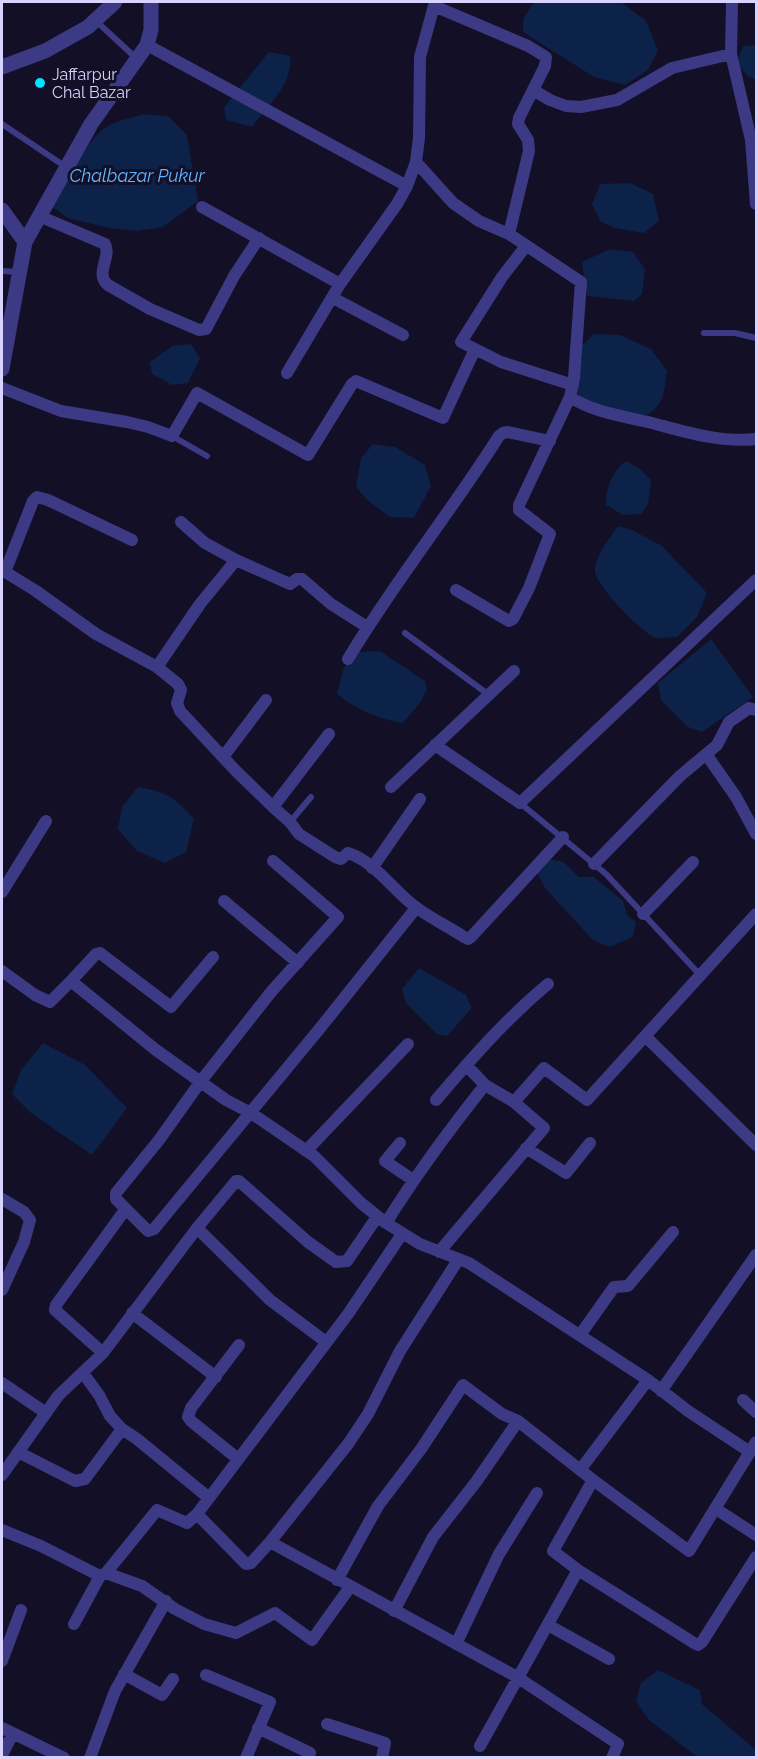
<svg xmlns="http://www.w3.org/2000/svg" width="758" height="1759" font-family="Raleway,sans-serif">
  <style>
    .water { fill: #0c2248 }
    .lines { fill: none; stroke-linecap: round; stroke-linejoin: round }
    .service { stroke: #3d3a85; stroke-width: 6 }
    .minor { stroke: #3d3a85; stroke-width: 12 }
    .tertiary { stroke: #3d3a85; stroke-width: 15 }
    .poi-dot { fill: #00e5ff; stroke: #130f26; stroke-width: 2 }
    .labels { text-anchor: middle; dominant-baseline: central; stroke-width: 6; stroke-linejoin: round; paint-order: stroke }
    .poi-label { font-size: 16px; fill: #d9d4ff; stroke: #130f26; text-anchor: start }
    .water-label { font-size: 18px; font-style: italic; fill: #62b6ff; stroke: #130f26 }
  </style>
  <rect width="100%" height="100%" fill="#130f26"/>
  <path class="water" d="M534,2H621L646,21L658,50L648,70L625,85L594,77L523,32V19Z
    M756,45V80L749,77L737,64L743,46Z
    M269,52L290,56C294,83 267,106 252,127L226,120L224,107Z
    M143,114L168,116L187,135L198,201L163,227L136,231L109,228L68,218L52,207C64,186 88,136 108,126C118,120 132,118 143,114Z
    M630,183L653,194L659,221L644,233L615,228L600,221L592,204L600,184Z
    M610,249L633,252L645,269L642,294L634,301L587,296L582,262Z
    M594,334L620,335L651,349L667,371C663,395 666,402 645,417L584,402L576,391L579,348Z
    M191,344L200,358L188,383L172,385L152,374L150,362L172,346Z
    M373,444L395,447L425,465L431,486L414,518L390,517L368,501L356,487L361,458Z
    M626,461L640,469L651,480L648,504L641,514L623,515L606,505C605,489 613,470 626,461Z
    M618,526L632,530L662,546L707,593L697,617L677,637C671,637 660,639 654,637C641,632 597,586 595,572C594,558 610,537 618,526Z
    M711,639L753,697L702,732L688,727L661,700L658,683Z
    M380,651L425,681L427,690L420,703L403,723C378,719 358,710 337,694L344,667L357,652Z
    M138,787C167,792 175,797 194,819L186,852L165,863L137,851L118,829L122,807Z
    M548,859L564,862L579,877H594L623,901L627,915L636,922L633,937L609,947L593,940L545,888L537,873Z
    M419,968L466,995L472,1008L447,1036L437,1034L406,1003L402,989Z
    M43,1043L85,1065L127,1108L92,1155L31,1113L12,1094L21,1070Z
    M658,1670L700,1690L702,1704L756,1750V1757H697L649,1720L636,1701L641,1683Z"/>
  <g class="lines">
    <path class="service" d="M96,21L136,58
      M2,124L66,167
      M2,271L19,272
      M704,333H735L756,338
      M172,436L207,456
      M405,633L489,695
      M520,803L606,874L700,975
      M290,822L311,797"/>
    <path class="minor" d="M732,2L731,54L751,140L756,204
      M434,6L528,46L546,57L545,66L519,118L518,124L528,140L529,151L509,234
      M147,45L407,186
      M533,90L550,100L566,106L581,107L617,100L672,68L731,54
      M416,162L453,203L479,221L509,234L581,282L574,378L570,397L519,505V510L550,534L529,588L513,619L509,621L456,590
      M202,207L340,284
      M39,216L105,244C112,257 94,274 108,285L150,309L199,330L206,329L234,276L259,238
      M526,246L502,277L461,342L501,362L573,385
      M333,298L403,335
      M287,373L340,284L397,204L407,186L416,162L419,138L420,57L435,2
      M2,388L61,411L127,422L148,427L172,436L197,393L308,455L352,384L356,381L443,418L475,349
      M570,397C595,413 623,416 652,423C686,432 721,443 756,439
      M181,522L205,543L236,560L290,584L297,579H302L331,604L367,627
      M2,570L36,591L96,634L157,667L178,684L181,690L177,703L180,711L235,770L273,807
      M5,572L33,501L37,497L48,500L132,540
      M348,659C394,582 451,512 499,436L503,433L508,432L550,441
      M157,667L200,604L236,560
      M329,734L273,807L290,822L299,834L335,857L341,859L348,853C376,862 394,892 417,908C432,919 449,927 464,937L468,939L471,937L563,837
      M435,745L520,803L756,580
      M706,754L736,797L756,834
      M223,757L266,700
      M391,787L514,671
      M273,861L338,917L271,992L201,1081L159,1140L116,1193V1199L148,1231L154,1229L321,1027L416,908
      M594,864L680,776L717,745L729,722L749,708L756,710
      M372,868L420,799
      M2,892L46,821
      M224,901L298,963
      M643,914L693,862
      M2,971L35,995L50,1002L71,981L156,1050L226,1100L251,1113L314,1156L361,1203L386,1223L420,1244L469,1263L648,1380L688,1411L750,1452
      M71,981L96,954L100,953L171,1007L213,957
      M646,1037L756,1145
      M436,1100C471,1059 507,1018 548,984
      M514,1102L544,1068L587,1100L756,914
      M400,1143L385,1161L413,1180
      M526,1148L566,1173L590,1143
      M306,1151L408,1044
      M2,1199L24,1212L30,1220L24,1242L2,1290
      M386,1223C416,1175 449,1130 485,1085
      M197,1228L270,1300L326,1342
      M402,1234L348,1314L197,1514L246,1564L251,1563L270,1542L348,1444L368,1414L400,1351L458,1260
      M439,1252L544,1128L514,1102L485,1085L466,1065
      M132,1313L216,1377
      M580,1335L614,1287L628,1286L673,1232
      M103,1353L55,1310L56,1305L125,1210
      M83,1373L99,1395L110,1416L122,1429L137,1439L209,1498
      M2,1383L46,1413
      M661,1391L756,1255
      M743,1400L756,1412
      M18,1452L75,1481L85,1479L122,1429
      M238,1459L191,1421L188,1417L191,1408L239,1345
      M580,1470L648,1380
      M2,1475L58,1396L103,1353L197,1228L236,1181H239L308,1242L336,1262L347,1261L377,1217
      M593,1480L553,1551L578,1570L694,1643L698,1645L702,1642L756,1557
      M716,1509L756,1535
      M2,1530L41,1546L100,1576L106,1573L142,1586L175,1609L204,1624L236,1633L275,1613L312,1640L350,1587
      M270,1542L517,1677L618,1744L612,1758
      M106,1573L157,1510L187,1523L197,1514
      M337,1580L378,1506L421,1449L463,1385L502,1414L518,1421L593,1480L689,1551L756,1442
      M394,1611L433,1537L476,1482L518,1421
      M74,1624L100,1576
      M548,1625L609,1659
      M456,1644L499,1554L537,1493
      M2,1661L21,1610
      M124,1674L162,1695L173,1679
      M206,1675L270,1702L246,1758
      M327,1724L385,1743L382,1758
      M2,1728L64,1758
      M258,1728L310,1753
      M480,1746L578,1570
      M2,1755L13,1733
      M90,1758L115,1691L166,1601"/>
    <path class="tertiary" d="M2,67L45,51L88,27L115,2
      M2,210L25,242L2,369
      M25,242L91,124L147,45L151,30V2"/>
  </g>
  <circle class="poi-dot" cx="40" cy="83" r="6"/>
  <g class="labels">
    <g class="poi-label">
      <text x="52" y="74">Jaffarpur<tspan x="52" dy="18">Chal Bazar</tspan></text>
    </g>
    <g class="water-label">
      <text x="137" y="175">Chalbazar Pukur</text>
    </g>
  </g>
  <rect width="758" height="1759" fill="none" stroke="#d9d4ff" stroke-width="6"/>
</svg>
